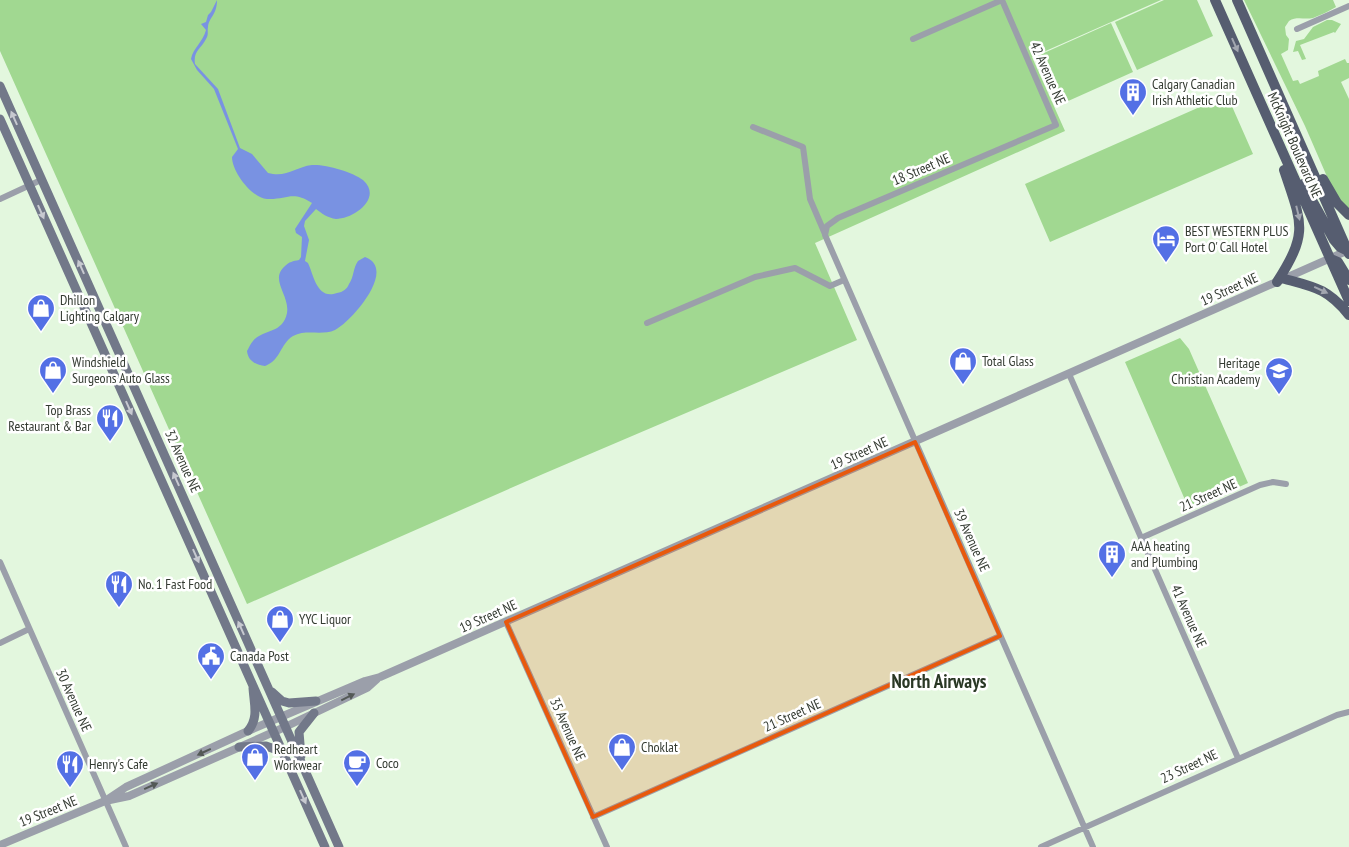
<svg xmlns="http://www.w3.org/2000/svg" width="1349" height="847" font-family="'PT Sans Narrow',sans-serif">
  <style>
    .green { fill: #a1d891 }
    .water { fill: #7992e2 }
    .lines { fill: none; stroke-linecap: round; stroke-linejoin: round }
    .minor { stroke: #9b9faa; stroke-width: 6 }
    .tertiary { stroke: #9b9faa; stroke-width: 8 }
    .secondary { stroke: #727889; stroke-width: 9 }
    .primary { stroke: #565d70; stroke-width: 10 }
    .oneway { fill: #a2a6b0 }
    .oneway2 { fill: #c7c9d0 }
    .oneway3 { fill: #535956 }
    .marked { fill: #e8590c; fill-opacity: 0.2; stroke: #e8590c; stroke-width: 4; stroke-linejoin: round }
    .labels { text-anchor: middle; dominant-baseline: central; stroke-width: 5; stroke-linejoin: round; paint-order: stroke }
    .street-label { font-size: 14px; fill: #343b32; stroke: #fff }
    .poi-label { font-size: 14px; fill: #343b32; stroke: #fff; text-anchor: start }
    .district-label { font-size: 19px; font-weight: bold; fill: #2a3825; stroke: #fff }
  </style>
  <rect width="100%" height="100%" fill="#e3f7de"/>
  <path class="green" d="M0,0H1161L1032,57L1065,131L815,243L857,340L543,474L247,604L0,51Z
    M1164,0H1197L1213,36L1137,70L1115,22Z
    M1244,0H1333L1336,7C1329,11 1321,15 1313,18C1304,20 1297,16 1289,21L1285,27L1286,35L1289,39L1288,50L1281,54L1293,81L1298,80L1300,84L1319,76L1318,71L1345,59L1347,63H1349V78L1341,82L1349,99V211L1335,195L1305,126Z
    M1327,20H1332L1341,24L1335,33L1334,32L1300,45L1306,59L1302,60L1298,51L1293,52L1296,41L1304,39L1313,27Z
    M1111,23L1133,72L1057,106L1035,57Z
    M1227,95L1253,154L1050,242L1025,184Z
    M1180,338L1189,349L1248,483L1189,509L1125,362Z"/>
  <path class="water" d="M217,0C217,15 209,17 208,27C207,32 209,34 206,39C201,49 193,51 195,64L218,89L240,148L252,154L268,173C287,178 295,167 312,165C325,164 353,172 363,180C383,198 354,219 336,219C328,218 321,213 316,209L305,221L304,226L309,240L305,261L308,263C314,276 317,300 337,293C343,292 347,289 349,284C354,277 353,268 358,261L365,257C398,269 351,322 335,330C322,336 306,329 293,336C280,344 281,360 265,366C256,365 248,361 247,351C249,348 250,344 253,341C263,329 283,334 287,313C290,295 269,280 285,266C289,262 293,261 299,260L301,257L302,237L296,233L295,229L312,203C292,190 287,200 267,199C252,198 232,172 232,157L238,149L214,89L197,70L191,59C193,48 203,42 206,30L201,24L206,22L208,15L211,12Z"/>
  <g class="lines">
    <path class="minor" d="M1297,29L1349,6
      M913,39L1002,0L1056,125L838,218L827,226L825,235L1093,847
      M753,127L803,147L810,199L825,234
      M0,199L41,180
      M647,323L755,277L795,268L830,286L844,280
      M1069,374L1238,758
      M1141,538L1260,485L1273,482L1286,484
      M0,562L126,847
      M506,622L607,847
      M0,643L29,629
      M593,817L1000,636
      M1041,847L1337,715L1349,712"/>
    <path class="tertiary" d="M105,801L126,787L248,731L365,681L380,677L1349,250
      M0,845L105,801L129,796L285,727L367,688L377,679"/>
    <path class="secondary" d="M0,86L339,847
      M0,119L325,847
      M272,692L282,701L289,703L316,701
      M248,731C259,718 254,704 253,688
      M239,747L266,746L283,752
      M301,756L299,732L314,713"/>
    <path class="primary" d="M1215,0L1349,301
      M1237,0L1349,254
      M1323,179L1337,203L1349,215
      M1303,184L1334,240L1340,247L1346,250
      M1331,259L1338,262L1349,280
      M1285,279C1315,287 1328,289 1349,315
      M1277,282C1309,232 1302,224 1284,170"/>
  </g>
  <defs><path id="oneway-solid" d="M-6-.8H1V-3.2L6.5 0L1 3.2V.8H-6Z" transform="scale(1.25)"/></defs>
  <g class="oneway">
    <use href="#oneway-solid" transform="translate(1235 45) rotate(66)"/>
    <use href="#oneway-solid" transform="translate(1298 213) rotate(76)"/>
    <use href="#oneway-solid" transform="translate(1321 290) rotate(25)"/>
  </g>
  <g class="oneway2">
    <use href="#oneway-solid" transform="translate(14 118) rotate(-114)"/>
    <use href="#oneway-solid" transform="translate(41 212) rotate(66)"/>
    <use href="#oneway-solid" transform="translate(81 267) rotate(-114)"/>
    <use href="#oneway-solid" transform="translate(129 408) rotate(66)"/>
    <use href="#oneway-solid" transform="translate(176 479) rotate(-114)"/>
    <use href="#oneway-solid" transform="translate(196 556) rotate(66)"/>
    <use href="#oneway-solid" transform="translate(241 628) rotate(-114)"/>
    <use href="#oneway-solid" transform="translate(303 797) rotate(66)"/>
  </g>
  <g class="oneway3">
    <use href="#oneway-solid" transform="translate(348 697) rotate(-26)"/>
    <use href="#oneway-solid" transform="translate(204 752) rotate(155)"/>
    <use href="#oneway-solid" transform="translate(151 786) rotate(-24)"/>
  </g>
  <path class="marked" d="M915,442L1000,636L593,817L506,622Z"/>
  <defs>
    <g id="building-pin" transform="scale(1.4375)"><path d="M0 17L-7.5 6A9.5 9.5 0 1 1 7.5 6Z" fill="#5370e5" stroke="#fff"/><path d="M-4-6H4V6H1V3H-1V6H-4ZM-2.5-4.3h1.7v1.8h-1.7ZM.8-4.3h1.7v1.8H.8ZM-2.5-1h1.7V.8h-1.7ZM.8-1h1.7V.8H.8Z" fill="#fff"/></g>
    <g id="hotel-pin" transform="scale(1.4375)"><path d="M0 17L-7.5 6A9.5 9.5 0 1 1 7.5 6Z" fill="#5370e5" stroke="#fff"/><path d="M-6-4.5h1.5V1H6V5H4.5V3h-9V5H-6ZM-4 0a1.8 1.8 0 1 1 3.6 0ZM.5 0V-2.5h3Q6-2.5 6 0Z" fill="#fff"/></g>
    <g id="shop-pin" transform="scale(1.4375)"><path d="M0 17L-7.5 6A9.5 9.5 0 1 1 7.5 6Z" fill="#5370e5" stroke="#fff"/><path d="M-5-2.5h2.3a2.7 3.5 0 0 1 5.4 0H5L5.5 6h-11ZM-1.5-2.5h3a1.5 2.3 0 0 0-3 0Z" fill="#fff"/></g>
    <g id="school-pin" transform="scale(1.4375)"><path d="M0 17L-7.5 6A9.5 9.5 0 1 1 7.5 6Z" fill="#5370e5" stroke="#fff"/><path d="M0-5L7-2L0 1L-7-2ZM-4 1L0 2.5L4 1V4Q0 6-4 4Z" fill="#fff"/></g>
    <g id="restaurant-pin" transform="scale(1.4375)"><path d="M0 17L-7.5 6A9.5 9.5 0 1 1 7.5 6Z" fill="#5370e5" stroke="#fff"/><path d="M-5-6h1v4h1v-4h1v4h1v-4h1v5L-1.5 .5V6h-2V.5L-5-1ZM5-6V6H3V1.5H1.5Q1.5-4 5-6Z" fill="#fff"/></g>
    <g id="civic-pin" transform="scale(1.4375)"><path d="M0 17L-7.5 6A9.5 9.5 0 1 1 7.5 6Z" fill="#5370e5" stroke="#fff"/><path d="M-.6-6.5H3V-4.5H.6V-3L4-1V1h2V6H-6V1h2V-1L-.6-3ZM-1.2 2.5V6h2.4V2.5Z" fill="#fff"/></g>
    <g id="cafe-pin" transform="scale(1.4375)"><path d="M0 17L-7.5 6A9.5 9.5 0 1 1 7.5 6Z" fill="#5370e5" stroke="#fff"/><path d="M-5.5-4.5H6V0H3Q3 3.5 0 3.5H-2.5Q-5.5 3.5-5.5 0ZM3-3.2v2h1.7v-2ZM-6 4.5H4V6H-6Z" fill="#fff"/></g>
  </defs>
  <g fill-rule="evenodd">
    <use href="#building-pin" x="1133" y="92"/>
    <use href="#hotel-pin" x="1166" y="239"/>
    <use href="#shop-pin" x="41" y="308"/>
    <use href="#shop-pin" x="963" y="361"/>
    <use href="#shop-pin" x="53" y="370"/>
    <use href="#school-pin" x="1279" y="371"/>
    <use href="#restaurant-pin" x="110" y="418"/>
    <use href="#building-pin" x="1112" y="554"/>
    <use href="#restaurant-pin" x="119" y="584"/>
    <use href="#shop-pin" x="280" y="619"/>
    <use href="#civic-pin" x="211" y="656"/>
    <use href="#shop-pin" x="622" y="747"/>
    <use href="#shop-pin" x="255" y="757"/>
    <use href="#cafe-pin" x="357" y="763"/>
    <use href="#restaurant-pin" x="70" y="764"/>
  </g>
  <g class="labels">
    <g class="street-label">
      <text transform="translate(1048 73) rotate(66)">42 Avenue NE</text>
      <text transform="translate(1295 145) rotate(66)">McKnight Boulevard NE</text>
      <text transform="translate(921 169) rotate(-23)">18 Street NE</text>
      <text transform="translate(1229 289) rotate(-24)">19 Street NE</text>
      <text transform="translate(859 453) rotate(-24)">19 Street NE</text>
      <text transform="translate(183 461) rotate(66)">32 Avenue NE</text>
      <text transform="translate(1208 495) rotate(-24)">21 Street NE</text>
      <text transform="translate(972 540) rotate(66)">39 Avenue NE</text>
      <text transform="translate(488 616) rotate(-24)">19 Street NE</text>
      <text transform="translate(1189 616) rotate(66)">41 Avenue NE</text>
      <text transform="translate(74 700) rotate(66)">30 Avenue NE</text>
      <text transform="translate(792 715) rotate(-24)">21 Street NE</text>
      <text transform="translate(568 729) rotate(66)">35 Avenue NE</text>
      <text transform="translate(1189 766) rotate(-25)">23 Street NE</text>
      <text transform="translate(48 811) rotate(-22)">19 Street NE</text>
    </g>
    <g class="poi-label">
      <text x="1152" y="84">Calgary Canadian<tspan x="1152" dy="16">Irish Athletic Club</tspan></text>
      <text x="1185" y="231">BEST WESTERN PLUS<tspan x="1185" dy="16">Port O' Call Hotel</tspan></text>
      <text x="60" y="300">Dhillon<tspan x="60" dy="16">Lighting Calgary</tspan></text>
      <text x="982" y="361">Total Glass</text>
      <text x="72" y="362">Windshield<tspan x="72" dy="16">Surgeons Auto Glass</tspan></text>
      <text x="1260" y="363" text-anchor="end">Heritage<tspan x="1260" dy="16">Christian Academy</tspan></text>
      <text x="91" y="410" text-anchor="end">Top Brass<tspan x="91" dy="16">Restaurant &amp; Bar</tspan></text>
      <text x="1131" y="546">AAA heating<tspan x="1131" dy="16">and Plumbing</tspan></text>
      <text x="138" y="584">No. 1 Fast Food</text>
      <text x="299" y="619">YYC Liquor</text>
      <text x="230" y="656">Canada Post</text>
      <text x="641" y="747">Choklat</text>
      <text x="274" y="749">Redheart<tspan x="274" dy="16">Workwear</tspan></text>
      <text x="376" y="763">Coco</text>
      <text x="89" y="764">Henry's Cafe</text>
    </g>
    <g class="district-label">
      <text x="939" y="681">North Airways</text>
    </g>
  </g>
</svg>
